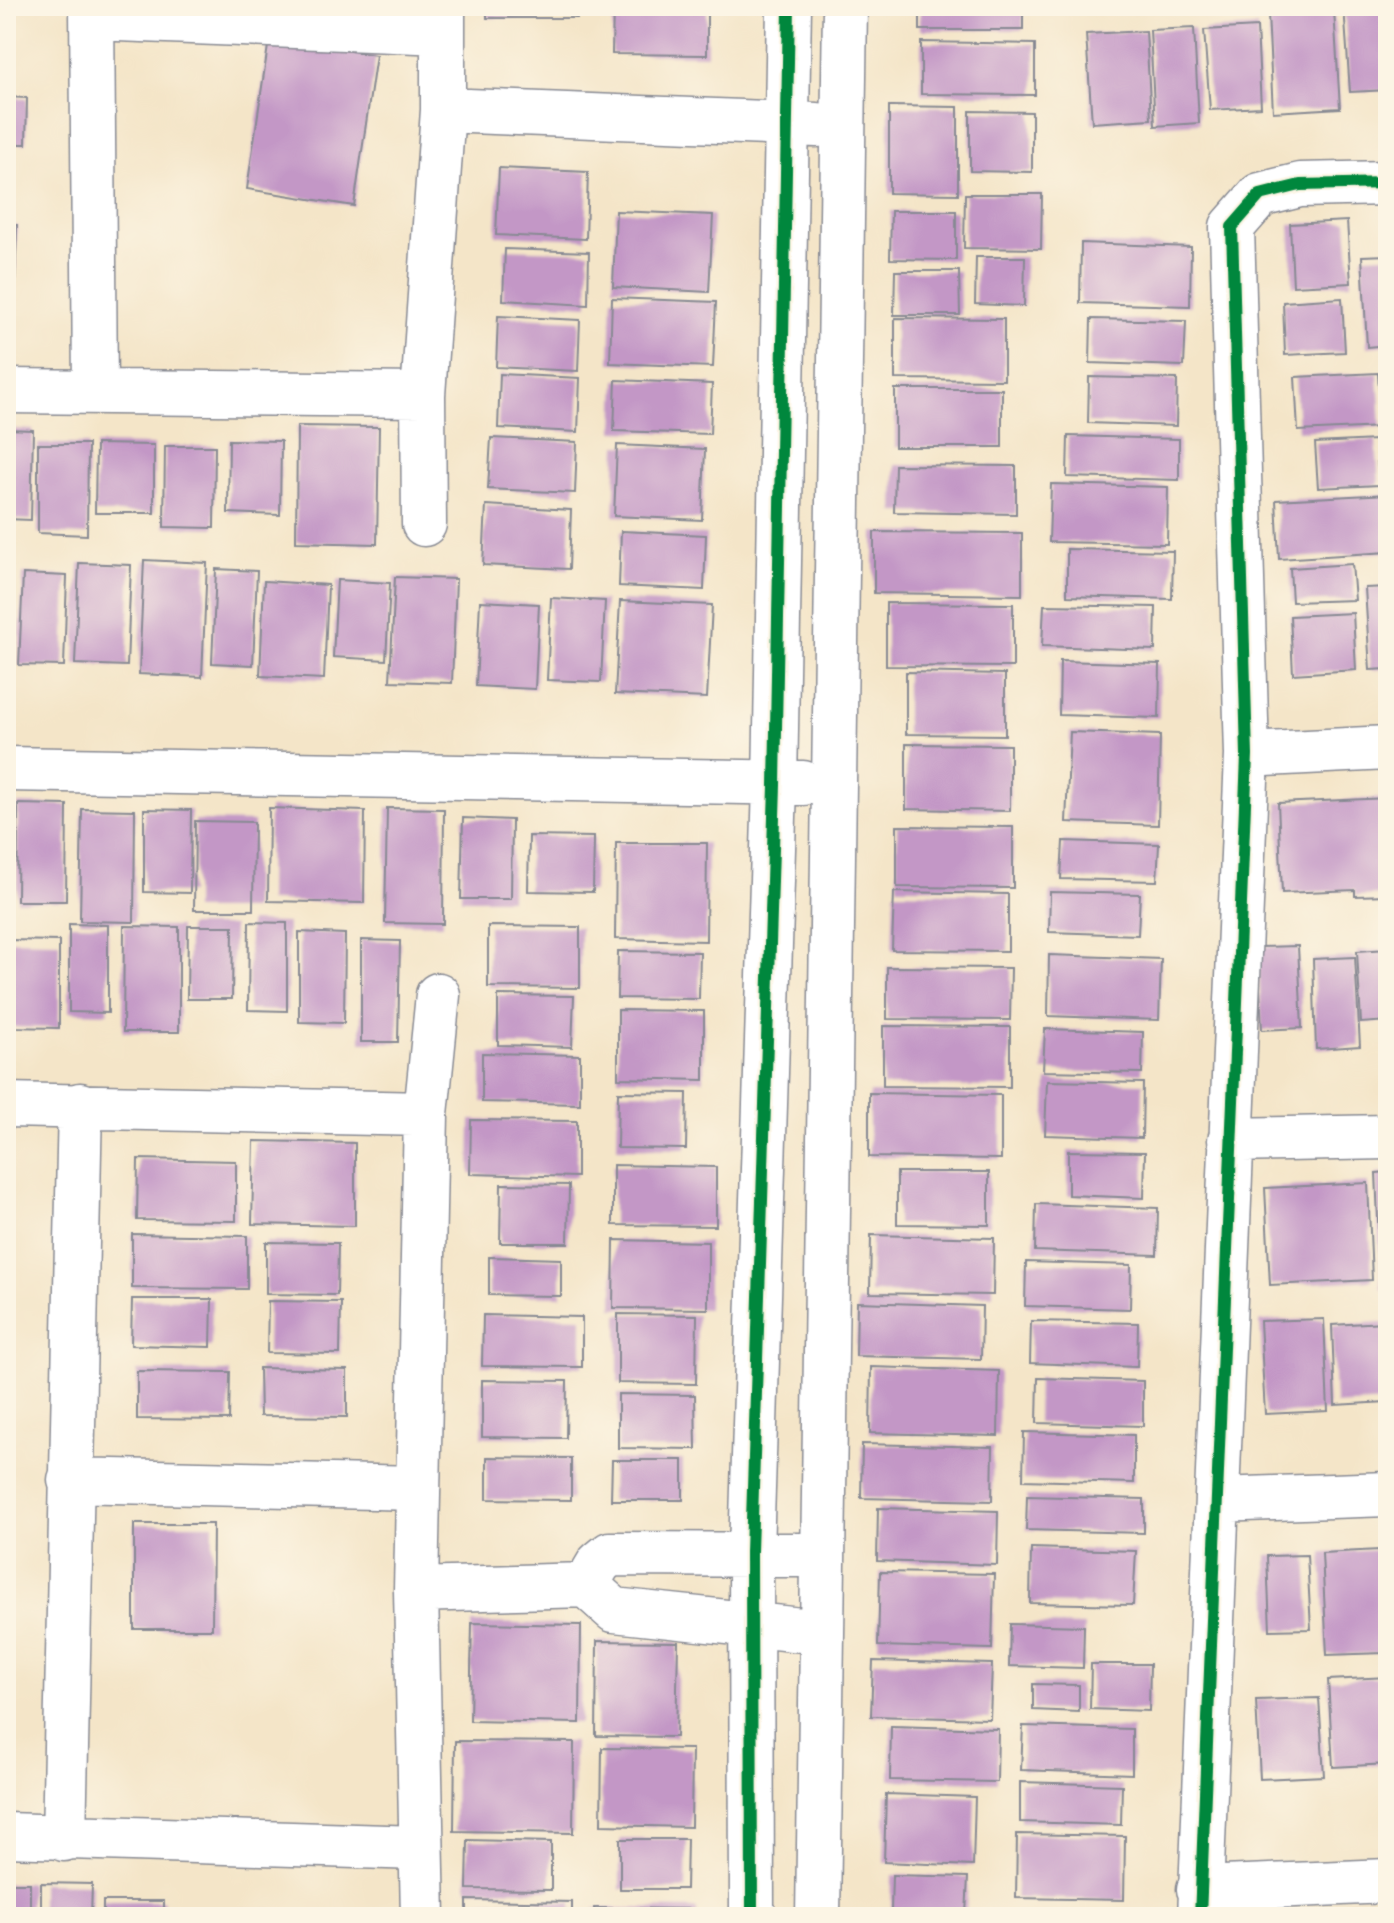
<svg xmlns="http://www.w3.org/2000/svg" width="1394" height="1923" font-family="'Libre Caslon Text',serif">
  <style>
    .building { fill: #c397c6 }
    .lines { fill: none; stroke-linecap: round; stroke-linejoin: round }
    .minor-casing { stroke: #888a93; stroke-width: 47 }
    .minor { stroke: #fff; stroke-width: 44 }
    .cycleway-casing { stroke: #fcf5e5; stroke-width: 17 }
    .cycleway { stroke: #00873e; stroke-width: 12 }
  </style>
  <rect width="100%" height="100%" fill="#fcf5e5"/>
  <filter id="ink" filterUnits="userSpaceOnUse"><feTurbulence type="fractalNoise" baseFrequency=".0125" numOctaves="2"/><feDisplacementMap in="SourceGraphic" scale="16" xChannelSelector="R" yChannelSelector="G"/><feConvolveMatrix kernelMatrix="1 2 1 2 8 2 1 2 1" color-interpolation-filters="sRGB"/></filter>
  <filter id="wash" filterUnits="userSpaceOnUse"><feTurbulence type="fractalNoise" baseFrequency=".006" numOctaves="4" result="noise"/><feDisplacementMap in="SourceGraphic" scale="32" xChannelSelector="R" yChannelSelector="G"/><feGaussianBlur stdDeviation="1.8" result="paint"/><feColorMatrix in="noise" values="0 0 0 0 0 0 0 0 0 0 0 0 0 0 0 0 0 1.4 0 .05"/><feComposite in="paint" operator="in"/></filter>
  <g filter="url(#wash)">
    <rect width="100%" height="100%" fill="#f4e5c8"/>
    <g id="blocks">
      <path class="building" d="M487,6H577V18H487Z
        M613,6H707V55L612,54Z
        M920,6H1023V30H920Z
        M1344,6H1388V90L1350,92Z
        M1334,10L1340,108L1273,112L1268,14Z
        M1257,27L1261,107L1210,110L1204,30Z
        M1194,28L1199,123L1155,126L1150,30Z
        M1146,31L1151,119L1092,123L1086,34Z
        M6,33H14L13,85H6Z
        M269,39L376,55L354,206L247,189Z
        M921,42L1035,44V95L921,94Z
        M6,97L27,98L26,144H6Z
        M889,106L958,107V194L889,193Z
        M970,111L1032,112V172L970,171Z
        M499,168L588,172L586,239L496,235Z
        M965,194H1042L1041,249L964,248Z
        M616,211L713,215L709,292L613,287Z
        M891,211H956V260L890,259Z
        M1347,221L1351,283L1293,286L1290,224Z
        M6,225H17L15,286L6,285Z
        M1081,243L1191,247L1190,306L1080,303Z
        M505,249L589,252L588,305L503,300Z
        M1388,255V345L1367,347L1362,256Z
        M976,257H1025L1024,306L975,304Z
        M895,271H959L960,315H894Z
        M612,298L716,302L713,367L610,363Z
        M1342,298L1345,352L1285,355L1283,302Z
        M498,316L580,320L578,371L496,367Z
        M895,318L1004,319V380L895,379Z
        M1091,319L1186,321L1184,366L1090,363Z
        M1378,373L1381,427L1298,431L1295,377Z
        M500,374L580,378L578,432L498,428Z
        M1089,377L1177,379L1176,426L1088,423Z
        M616,380L712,384L710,434L614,431Z
        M895,389H1002V447H895Z
        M297,426L379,427L377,544L296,542Z
        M6,429L33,430L31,520L6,519Z
        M1068,436L1179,439V480L1067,477Z
        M491,438L577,442L575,493L488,489Z
        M229,440L281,441L280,515L228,513Z
        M1376,440L1379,485L1318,488L1315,443Z
        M38,444H88L87,535L38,533Z
        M96,444L154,445V513H95Z
        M617,445L705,449L702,520L614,516Z
        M165,446H215L214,528L164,527Z
        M895,465L1016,466V514L894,512Z
        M1051,484L1168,487L1167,544L1049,542Z
        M1388,494V552L1279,559L1276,500Z
        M486,505L571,510L569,569L483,565Z
        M621,531L706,535L704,590L619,586Z
        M874,532L1022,533V595L874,593Z
        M1067,549L1173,551L1172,599L1067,596Z
        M144,560L207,563L202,677L139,674Z
        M79,563L131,565L127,666L75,664Z
        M1352,564L1355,600L1292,602L1290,568Z
        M6,567H12L8,647H6Z
        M216,569L257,571L253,665L212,663Z
        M23,574L67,576L64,666L19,665Z
        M395,577L456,579L452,683L390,681Z
        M337,580L390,583L386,660L333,657Z
        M264,581L328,585L324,679L260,676Z
        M1388,587V669L1370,670L1365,588Z
        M551,598L605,601L601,682L547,680Z
        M480,601L539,604L535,689L476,686Z
        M620,601L712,605L707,698L615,694Z
        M886,603L1013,604V667L886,666Z
        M1044,605L1156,607L1155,650L1042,646Z
        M1353,613L1356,670L1293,674L1290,616Z
        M1060,661L1160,664L1159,718L1059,715Z
        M906,672L1005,674V735L906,734Z
        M1070,732L1160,735L1158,825L1066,822Z
        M906,744L1010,745V811L906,809Z
        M1388,798V895L1355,896V890L1282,893L1278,803Z
        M18,804L67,805L66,901H17Z
        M269,808L365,811L364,903L268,901Z
        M387,808L444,809L443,924L385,923Z
        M82,809L135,810L134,922L80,921Z
        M144,809L191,810L190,893L144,892Z
        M463,818L512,820L511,899H461Z
        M195,821L254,822L253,910H194Z
        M897,826L1013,827V888L897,887Z
        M529,836L594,837L593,892L528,891Z
        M1063,841L1159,844L1157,881L1061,879Z
        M616,843H707L706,941L615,939Z
        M894,892L1008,894V951L892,950Z
        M1050,892L1140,894L1138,935L1049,932Z
        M249,922L287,923V1011L248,1010Z
        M69,924L108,925V1013L69,1012Z
        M124,926L179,927V1032H123Z
        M188,926H233L232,999H187Z
        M488,926L580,927V988L488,987Z
        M299,932L345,934L344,1023L299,1022Z
        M6,940L59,941V1028L6,1027Z
        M361,940L400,941L398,1042H361Z
        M1298,946L1302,1028L1262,1030L1258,947Z
        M1388,949V1021L1361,1023L1357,951Z
        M618,951L700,952L699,999L617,998Z
        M1049,955L1161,959L1159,1020L1048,1016Z
        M1355,957L1360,1046L1316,1049L1313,959Z
        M887,967L1011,968L1010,1020L887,1019Z
        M498,995L574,996L572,1047L498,1045Z
        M618,1010L704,1011V1080L618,1078Z
        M883,1026L1010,1027V1087L883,1086Z
        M1045,1029L1143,1032L1142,1073L1043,1071Z
        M482,1053L580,1055V1104L482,1102Z
        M1047,1081L1143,1083L1142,1138L1045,1135Z
        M618,1092L687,1093L686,1149L617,1148Z
        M869,1093L1001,1095V1159L869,1157Z
        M471,1120L577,1121V1177L470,1174Z
        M254,1141L355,1143V1226L252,1224Z
        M1068,1151L1145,1152L1144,1198L1068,1195Z
        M138,1159L236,1161V1221L137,1220Z
        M613,1165L716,1167V1226L613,1225Z
        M897,1172H989V1225L897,1224Z
        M1388,1172V1290H1381L1376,1173Z
        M1368,1183L1372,1280L1270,1285L1265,1188Z
        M501,1184L569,1185L568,1243H500Z
        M1036,1204L1158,1208L1157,1255L1035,1251Z
        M132,1234L247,1236V1289L132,1288Z
        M871,1235L994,1238L993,1295L870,1293Z
        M614,1240L708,1242V1309L613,1308Z
        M266,1242L338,1243L337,1295L266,1294Z
        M489,1257L561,1259V1296L489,1295Z
        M1026,1262L1131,1265L1130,1309L1025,1306Z
        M132,1299H212L211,1347L131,1345Z
        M268,1301L341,1302L340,1354L267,1353Z
        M857,1302L982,1306L981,1359L856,1356Z
        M618,1314L697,1315L696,1384L618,1383Z
        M483,1315L582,1317V1367L482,1366Z
        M1324,1319L1328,1411L1265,1414L1260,1321Z
        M1031,1321L1138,1323L1137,1367L1030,1363Z
        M1383,1322L1387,1402L1335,1405L1332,1325Z
        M871,1367L999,1371L998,1436L870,1433Z
        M259,1368L347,1370V1417L260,1416Z
        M137,1371L230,1372L229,1420L137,1419Z
        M1038,1378L1143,1381V1426L1037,1423Z
        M482,1380L567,1381L566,1438L482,1437Z
        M618,1394L695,1395L696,1449L618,1448Z
        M1024,1432L1134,1435V1483L1023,1480Z
        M862,1444L993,1447L992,1501L861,1498Z
        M487,1457L571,1458V1500L487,1499Z
        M612,1460H683V1500H611Z
        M1027,1496L1144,1499V1533L1026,1530Z
        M878,1508L998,1511L997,1565L877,1561Z
        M134,1524H213L212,1629H134Z
        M1031,1548L1136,1551L1133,1605L1030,1603Z
        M1379,1550L1384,1653L1327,1655L1322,1553Z
        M1307,1555L1311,1629L1270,1630L1267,1556Z
        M880,1572L994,1574L992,1649L878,1646Z
        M472,1623L581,1625L580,1723L470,1721Z
        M1010,1624L1084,1626L1083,1668L1009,1666Z
        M597,1641L678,1642L676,1737L596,1736Z
        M873,1661L992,1664L990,1719L871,1716Z
        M1091,1664H1150L1149,1711L1090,1709Z
        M1388,1677V1764L1333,1767L1328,1680Z
        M1033,1684L1079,1685V1712L1033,1710Z
        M1319,1698L1324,1776L1260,1779L1256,1700Z
        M891,1726L998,1729L997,1782L890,1780Z
        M1023,1726L1132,1729V1774L1021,1770Z
        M455,1741L574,1742L573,1833L454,1831Z
        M602,1748L692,1749L691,1827L601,1825Z
        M1020,1782L1122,1785L1121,1825L1020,1822Z
        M886,1794L975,1797L973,1866L884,1862Z
        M1017,1834L1125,1836L1124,1900L1016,1898Z
        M620,1839H687L686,1889H620Z
        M468,1840L551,1842V1890L467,1889Z
        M892,1875L968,1877L966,1914L891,1912Z
        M6,1883H30V1917H6Z
        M41,1883L92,1884L91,1917H41Z
        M467,1900L572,1902V1917H467Z
        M103,1901H164V1917H103Z
        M225,1908L268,1909V1917H225Z
        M594,1908L697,1909V1917H594Z
        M174,1912H216V1917H174Z"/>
    </g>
  </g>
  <g filter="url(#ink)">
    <use href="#blocks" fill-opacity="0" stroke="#888a93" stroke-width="2"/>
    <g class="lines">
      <g class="minor-casing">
        <path id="minor" d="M92,6L95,392
          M93,18L443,32
          M443,110L817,125
          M6,391L423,395
          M424,524L423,395L443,110V6
          M1247,755L1388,748
          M6,769L803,783
          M6,1105L426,1114
          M1230,1140L1388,1137
          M70,1480L418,1488
          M1218,1500L1388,1494
          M586,1585L599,1563L610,1554L821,1555
          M416,1590L586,1585L614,1610L821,1632
          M6,1835L419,1848
          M64,1839L80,1105
          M1199,1889L1388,1881
          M423,1917L416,1590L426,1114L438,995
          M752,1917L751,1552L775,785L789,6
          M818,1917L845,6
          M1200,1917L1247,755L1232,227L1260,195L1300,185L1388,183"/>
      </g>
      <use href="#minor" class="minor"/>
      <g class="cycleway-casing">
        <path id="cycleway" d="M752,1917L751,1552L775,785L789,6
          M1200,1917L1247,755L1232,227L1260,195L1300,185L1388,183"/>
      </g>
      <use href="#cycleway" class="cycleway"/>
    </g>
  </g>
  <rect width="1394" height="1923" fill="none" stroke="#fcf5e5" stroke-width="32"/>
</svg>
